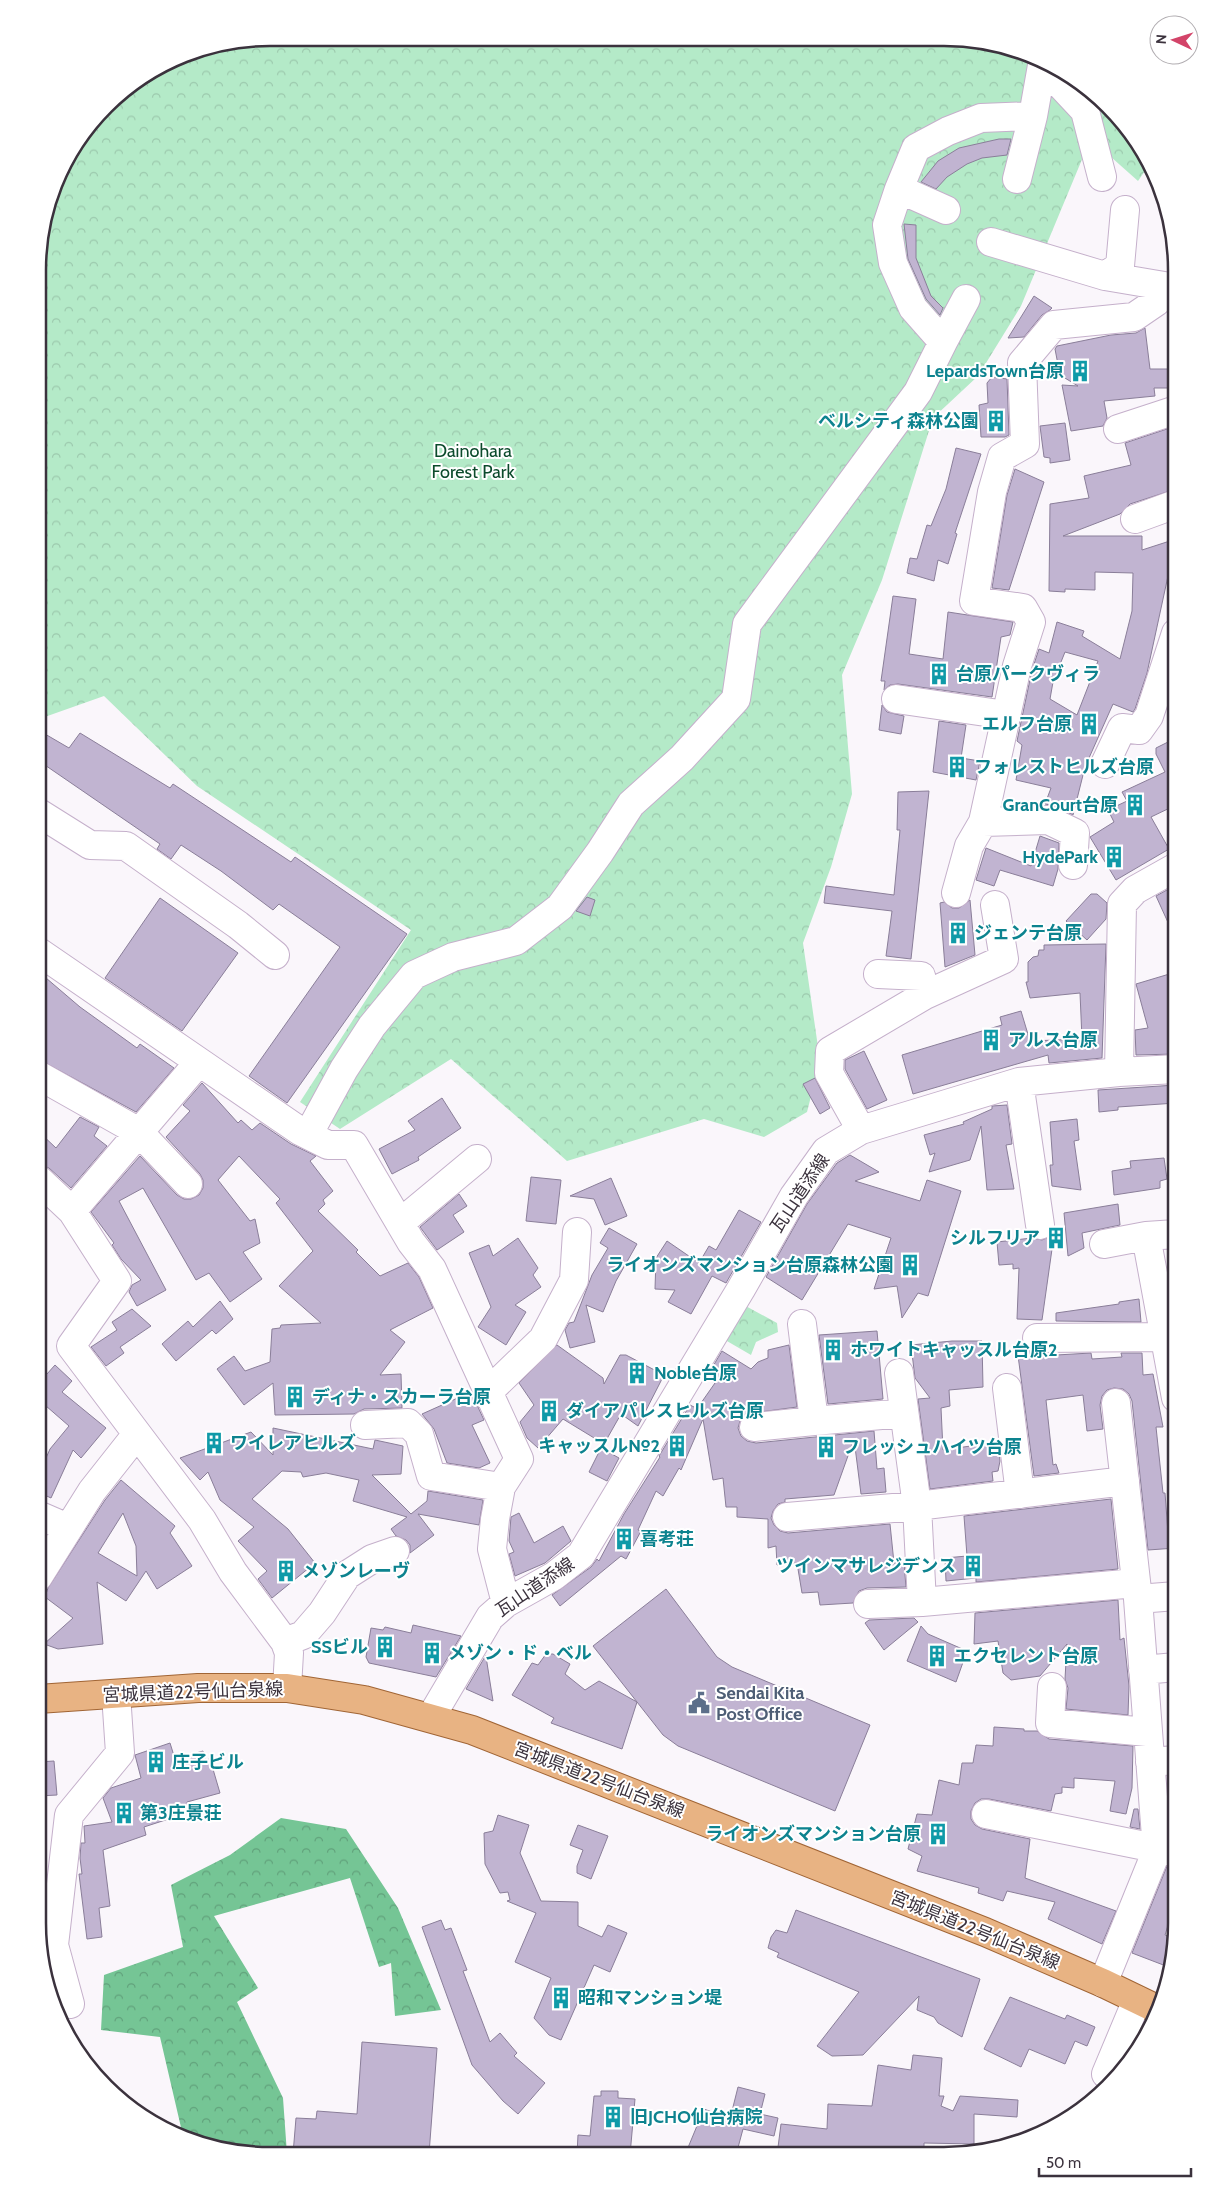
<svg xmlns="http://www.w3.org/2000/svg" width="1214" height="2193" font-family="Cabin,'Noto Sans JP',sans-serif">
  <style>
    .forest { fill: url(#forest-crowns) }
    .park { fill: url(#park-crowns) }
    .building { fill: #c1b4d1; stroke: #8a7e99; fill-rule: evenodd }
    .lines { fill: none; stroke-linecap: round; stroke-linejoin: round }
    .minor-casing { stroke: #c5b0cb; stroke-width: 30 }
    .major-casing { stroke: #a16535; stroke-width: 30 }
    .minor { stroke: #fff; stroke-width: 28 }
    .major { stroke: #e8b383; stroke-width: 28 }
    .labels { text-anchor: middle; dominant-baseline: central; stroke-width: 4; stroke-linejoin: round; paint-order: stroke }
    .culture-label { font-size: 18px; font-weight: bold; fill: #0d838f; stroke: #fff; text-anchor: start }
    .park-label { font-size: 18px; fill: #0c4b2c; stroke: #fff }
    .street-label { font-size: 18px; fill: #3b323d; stroke: #fff }
    .service-label { font-size: 18px; font-weight: bold; fill: #4e5e75; stroke: #fff; text-anchor: start }
    .rim { fill: none; stroke: #3b323d; stroke-width: 2.5 }
  </style>
  <defs>
    <pattern id="forest-crowns" width="20" height="18" patternUnits="userSpaceOnUse" patternTransform="scale(1.25)"><rect width="20" height="18" fill="#75c595"/><path d="M2 6a3 3 0 1 1 6 0M12 15a3 3 0 1 1 6 0" fill="none" stroke="#61a17b"/></pattern>
    <pattern id="park-crowns" width="20" height="18" patternUnits="userSpaceOnUse" patternTransform="scale(1.25)"><rect width="20" height="18" fill="#b4eac8"/><path d="M2 6a3 3 0 1 1 6 0M12 15a3 3 0 1 1 6 0" fill="none" stroke="#9cc9ad"/></pattern>
  </defs>
  <rect width="100%" height="100%" fill="#faf6fb"/>
  <path class="forest" d="M281,1818L346,1829L398,1908L441,2010L395,2016L391,1963L379,1967L350,1878L214,1916L258,1988L237,2002L283,2098L287,2154L240,2153L183,2136L160,2037L101,2030L104,1975L183,1947L171,1885L230,1855Z"/>
  <path class="park" d="M271,38L989,42C1007,48 1030,53 1047,62C1090,85 1127,121 1149,165L1138,181L1102,149L1088,145L1021,306L978,376L933,418L882,580L842,675L852,794L831,867L803,943L820,1061L807,1112L764,1137L704,1119L567,1161L451,1059L340,1129L300,1102L411,930L197,786L104,696L39,719V240L62,167L117,96L182,55Z
    M742,1304L777,1323L778,1332L756,1342L751,1355L720,1337Z"/>
  <path class="building" d="M999,139H1011L1007,155L982,158L967,164L947,177L936,189L921,182L938,161L959,148Z
    M904,224L916,225V258L931,296L943,308L940,315L926,299L908,259Z
    M1034,296L1052,308L1050,310L1042,315L1024,337L1008,338Z
    M1145,328L1150,369H1176V388H1154L1155,396L1104,401L1107,418L1103,426L1071,431L1062,385L1078,386L1060,375L1055,349L1057,346L1111,335L1136,333Z
    M992,377L1007,379L1009,435L1005,437H981L979,405L988,403L987,383Z
    M1065,423L1070,460L1050,463V458L1044,457L1040,426Z
    M1176,426V489L1130,504L1120,514L1063,536H1142V550L1176,539L1147,673L1135,709L1133,712L1113,704L1085,767L1073,815L1055,806L1045,804L1051,788L1016,780L1022,745L1017,741L1032,670L1039,649L1049,653L1057,622L1084,631L1082,636L1120,659L1132,611L1133,573L1095,572V590L1065,589V592L1049,591L1050,504L1089,498L1084,476L1131,465L1125,443ZM1065,652L1098,661L1077,715L1050,699L1053,682Z
    M956,448L981,454L955,533L957,534L948,564L938,560L934,581L907,573L910,558L917,559L927,525L931,526L946,489Z
    M1015,469L1044,482L1009,590L992,588L1007,495Z
    M893,596L916,599L909,654L943,659L948,612L1013,622L1010,635L1001,637L992,697L898,684L890,685L884,690L885,681H881Z
    M882,705L887,712L904,716L901,734L879,730Z
    M939,721L966,725L961,758L980,761L976,780L933,772Z
    M80,733L170,788L173,784L291,862L295,857L407,934L287,1103L249,1076L340,947L279,904L273,910L221,871L181,845L171,859L157,849L160,844L39,761V742L45,734L69,748Z
    M1176,738V805L1151,817L1169,849L1116,880L1090,837L1114,822L1108,810L1127,801L1122,792L1165,772L1156,754V748Z
    M929,791L911,959L886,956L892,911L824,903L826,886L894,895L900,830H897L898,792Z
    M1040,836L1059,843L1058,869L1053,886L1000,870L994,886L976,880L986,848L1031,866Z
    M1176,885V940L1156,896Z
    M1091,894H1097L1107,903L1106,919L1087,940L1066,921Z
    M587,897L595,900L590,916L576,911Z
    M160,898L238,953L182,1031L105,978Z
    M970,900L975,955L945,967L940,903L944,902L952,908H959Z
    M1106,944L1102,1058L1049,1063L1048,1055L913,1094L902,1055L1002,1025L1000,1017L1021,1011L1030,1041L1082,1039L1080,993L1030,998L1026,982H1028V962L1033,957L1038,956L1039,950H1044V945Z
    M39,972L80,1007L137,1048L140,1044L174,1068L136,1112L38,1059Z
    M1176,972V1054L1136,1055L1135,1030L1148,1028L1136,984Z
    M864,1051L887,1100L867,1109L845,1069V1060Z
    M815,1078L830,1108L820,1114L803,1084Z
    M202,1083L238,1123L241,1120L252,1130L260,1123L291,1144L316,1156L310,1161L333,1191L323,1200L325,1204L318,1211L358,1250L356,1252L380,1276L408,1263L419,1277L433,1308L390,1330L405,1342L380,1375L401,1374L402,1408L364,1409L354,1414L275,1415L273,1383L244,1405L217,1369L234,1356L245,1371L270,1362L272,1329L280,1328L281,1325L321,1323L279,1286L313,1251L276,1203L280,1199L239,1156L218,1180L250,1221L255,1219L260,1243L243,1252L262,1279L230,1302L209,1273L196,1280L143,1188L119,1201L166,1290L137,1306L129,1292L132,1285L141,1280L121,1259L112,1245L114,1243L91,1212L140,1156L177,1195L184,1199H191L199,1195L203,1188V1180L200,1174L166,1137L190,1111L183,1105Z
    M1176,1085V1103L1118,1107V1110L1099,1112L1098,1090Z
    M442,1098L461,1128L418,1157L419,1160L392,1174L379,1149L415,1130L408,1121Z
    M1007,1105L1012,1144L1006,1145L1014,1189L987,1190L981,1126L970,1160L929,1172L935,1153L930,1155L924,1135L964,1124L963,1122L992,1109V1106Z
    M80,1117L99,1127L94,1136L107,1146L71,1188L49,1168L38,1164V1131L56,1148Z
    M1077,1119L1079,1140L1074,1141L1081,1190L1052,1186L1050,1165H1053L1050,1122Z
    M850,1155L879,1172L855,1181L920,1201L927,1180L961,1191L928,1296L918,1293L902,1318L897,1286L874,1289L891,1238L848,1224L802,1300L766,1277L807,1204L837,1163Z
    M1164,1158L1167,1179L1160,1181V1188L1114,1195L1112,1171L1131,1168L1130,1161Z
    M531,1177L561,1180L556,1224L526,1221Z
    M611,1178L627,1216L605,1225L594,1199L570,1196Z
    M459,1194L467,1206L453,1215L464,1232L437,1250L420,1227Z
    M1118,1204L1120,1225L1082,1233L1084,1248L1068,1256L1064,1213Z
    M739,1210L761,1222L726,1283L712,1276L691,1314L668,1302L675,1290L655,1289L656,1258L667,1241L699,1263L709,1246L716,1250Z
    M609,1228L637,1244L616,1281L603,1312L586,1305L595,1342L570,1348L565,1330L569,1323L574,1322L592,1275L608,1248L600,1243Z
    M1054,1235L1042,1320L1017,1319L1019,1268L1013,1269V1264L999,1265L997,1242L1032,1238L1042,1240Z
    M518,1238L538,1268L533,1275L541,1287L515,1305L526,1312L506,1345L478,1327L491,1307L469,1253L489,1245L493,1256Z
    M1139,1299L1141,1322L1056,1321V1313L1119,1304V1302Z
    M220,1301L233,1319L216,1334L212,1330L176,1361L162,1344L188,1321L193,1327Z
    M132,1309L151,1326L120,1347L124,1353L106,1366L91,1347L117,1330L112,1322Z
    M877,1331L883,1399L828,1404L819,1335Z
    M952,1341H982L983,1387L949,1390L950,1406L941,1408L943,1450L998,1442L1000,1461L998,1471L992,1472L993,1481L930,1489L918,1399L930,1398L915,1378L911,1345Z
    M557,1345L603,1378L604,1384L620,1355H626L664,1375L638,1426L621,1414L604,1444L563,1419L538,1448L527,1438L520,1422L534,1405L519,1383Z
    M789,1345L797,1407L745,1414L740,1421L738,1428L741,1436L747,1441L756,1443L874,1431L877,1469L884,1468L886,1492L861,1494L854,1439L834,1495L785,1499V1502L778,1504L773,1511L771,1518L774,1525L780,1531L788,1533L890,1524L894,1563H904L906,1587L867,1588L859,1591L853,1603L820,1605L818,1592L802,1593L797,1563L777,1565L776,1546L768,1548V1519L737,1517V1507H726L723,1478L713,1480L703,1419L681,1470L679,1468L663,1496L656,1491L638,1530L641,1531L626,1559L621,1556L560,1606L552,1595L591,1567L597,1559L599,1561L624,1514L660,1457L659,1456L690,1405L702,1411L701,1403L715,1383L706,1378L722,1351L751,1369L758,1362L768,1358V1350Z
    M1025,1347L1039,1356L1091,1353L1092,1359L1122,1357L1121,1353H1142L1143,1375L1153,1374L1163,1427H1156L1163,1493H1165L1168,1533H1176V1548L1148,1550L1132,1401L1129,1394L1123,1389L1114,1388L1107,1390L1102,1396L1100,1405L1103,1429L1087,1431L1083,1395L1046,1400L1053,1465L1056,1464L1059,1473L1034,1476L1017,1348Z
    M55,1365L72,1381L62,1392L106,1428L81,1458L73,1450L51,1498L38,1492V1476L50,1449L69,1426L38,1399V1384Z
    M471,1392L484,1420L472,1425L490,1463L479,1468L447,1463L434,1429L422,1414Z
    M273,1428L373,1449L375,1440L403,1446L401,1474L372,1475L411,1514L427,1501L428,1491L483,1500L479,1525L418,1514L434,1535L410,1553V1545L406,1540L396,1536L391,1529L407,1517L353,1501L359,1480L326,1473L303,1477L301,1472L282,1471L252,1499L288,1529L315,1563L272,1598L258,1579L267,1571L238,1541L254,1527L220,1500L208,1472L200,1480L180,1458L251,1432L273,1455Z
    M601,1448L619,1458L607,1481L589,1472Z
    M121,1480L175,1526L170,1533L192,1566L157,1589L146,1571L126,1601L97,1582L103,1644L58,1649L44,1644L73,1618L45,1597L48,1588L105,1500ZM123,1513L136,1546L137,1576L98,1553Z
    M1111,1499L1118,1569L976,1582V1578L946,1581L945,1558L967,1556L964,1516Z
    M519,1513L534,1543L563,1526L571,1541L545,1563L515,1576L509,1554L514,1552L509,1541L511,1517Z
    M666,1589L717,1657L732,1667L870,1725L835,1811L678,1746L663,1735L637,1702L622,1749L551,1723L554,1718L512,1695L532,1663L538,1665L546,1654H553L570,1664L565,1674L585,1690L599,1681L637,1702L593,1646Z
    M1118,1600L1120,1640L1124,1638L1129,1686L1128,1715L1066,1709L1068,1688L1065,1679L1067,1644L1040,1676L1011,1680L1003,1673L998,1641L974,1644L975,1613Z
    M914,1618L918,1622L884,1650L865,1623L869,1620Z
    M413,1625L461,1636L436,1677L369,1663L366,1657L371,1628L383,1630L385,1627L411,1633Z
    M921,1626L928,1634L967,1651L956,1682L907,1661Z
    M486,1655L487,1663L493,1701L466,1689Z
    M994,1727L1024,1729V1731H1037L1049,1739L1133,1746L1132,1788L1126,1814L1110,1811L1115,1781L1074,1778V1788L1062,1787V1793L1055,1794L1051,1811L989,1799H981L975,1803L971,1811V1819L975,1825L982,1829L1030,1839L1025,1878L1116,1911L1102,1944L1048,1919L1055,1902L1007,1891L1003,1901L978,1893L979,1888L917,1871L922,1856L908,1849L917,1814L932,1815L939,1780L959,1785L962,1763H973L976,1745L993,1746Z
    M170,1743L175,1759L203,1751L205,1760L210,1759L220,1793L187,1802L190,1812L144,1827L146,1835L103,1850L110,1906L99,1908L102,1937L87,1939L79,1874H82L80,1858L81,1843H85L84,1826L112,1822L103,1798L111,1788L141,1778L135,1755Z
    M54,1761L57,1795L38,1796V1762Z
    M1134,1809H1138L1140,1829L1130,1827Z
    M1170,1811L1176,1812V1836L1172,1835Z
    M498,1815L529,1825L520,1853L541,1901L578,1902V1926L602,1937L608,1925L627,1933L610,1972L594,1965L561,2040L549,2035L534,2018L551,1978L515,1962L536,1913L507,1901L510,1900L508,1892L500,1893L485,1864L484,1833L493,1831Z
    M578,1825L608,1836L591,1879L577,1873V1866L583,1850L570,1845Z
    M1167,1866L1176,1867V1900L1165,1935L1175,1939L1166,1966L1132,1953Z
    M796,1910L980,1979L962,2037L938,2023L934,2017L917,2010L919,1996L863,2055L832,2056L817,2046L859,1992L777,1957L779,1953L768,1948L771,1937L776,1930L787,1933Z
    M441,1920L445,1930L451,1928L467,1970L463,1971L490,2042L500,2033L517,2053L514,2056L545,2083L518,2114L503,2101L472,2065L422,1927Z
    M1010,1997L1065,2019L1067,2015L1095,2027L1087,2046L1075,2041L1065,2064L1029,2049L1021,2067L984,2049Z
    M362,2042L437,2048L429,2154H293L296,2118L316,2119L317,2111L357,2114Z
    M913,2055L942,2058L939,2096H944L941,2106L953,2111L960,2096L1018,2100L1017,2117L974,2114V2144L924,2143V2150L899,2148L898,2155L800,2151V2155H777L781,2124L827,2129L828,2104L872,2106L878,2065L911,2070Z
    M738,2087L765,2094L760,2114L778,2118L774,2136L743,2129L736,2155H698L687,2150L704,2109L725,2117L726,2114L731,2115Z
    M601,2091H618V2098L635,2099L630,2155L577,2154L578,2135L590,2136L594,2096H601Z"/>
  <g class="lines">
    <g class="minor-casing">
      <path id="minor" d="M1042,65L1085,111L1102,177
        M1017,179L1033,116
        M899,189L946,210
        M1125,210L1120,266L1105,276L1176,288
        M991,242L1105,276
        M943,342L966,299
        M1118,429L1176,410
        M1135,519L1176,504
        M896,699L1006,715
        M1105,764L1122,728L1139,730L1149,716L1176,633
        M39,813L90,845L126,846L238,925L275,955
        M983,822L1048,820L1075,833L1073,865
        M956,893L969,846L983,822L1017,666L1031,622L1023,608L974,601L992,492L1002,457L1025,444L1022,363L1054,325L1134,317L1156,302L1171,288
        M39,952L300,1131L328,1145H354L411,1242L432,1269L519,1459L501,1487L495,1519L492,1549L506,1603
        M925,995L1004,959L995,905
        M1119,1072L1176,1069
        M38,1075L139,1132L188,1184
        M1019,1082L1040,1225
        M861,1130L829,1073L830,1051L925,995L921,976L878,974
        M308,1135L344,1069L372,1026L414,975L453,957L516,941L560,907L600,852L631,804L682,758L736,699L747,624L918,392L943,342L913,308L893,263L887,225L899,189L916,148L948,131L981,118L1033,116L1043,60
        M38,1179L72,1211L199,1062
        M72,1211L117,1281L71,1346L202,1520L233,1572L285,1642L289,1653L287,1688
        M400,1223L477,1159
        M1146,1236L1176,1398
        M1104,1244L1146,1236L1176,1234
        M802,1324L814,1421L904,1413
        M1037,1338L1165,1337
        M899,1373L917,1506L922,1602
        M1007,1388L1020,1494
        M488,1392L543,1339L574,1280L577,1232
        M1116,1403L1138,1599
        M365,1425L408,1423L419,1434L431,1476L501,1487
        M754,1427L814,1421
        M38,1515L68,1528
        M787,1517L917,1506L1125,1481
        M38,1577L92,1491L137,1434
        M868,1604L922,1602L1136,1583
        M285,1642L303,1635L322,1613L347,1575L372,1559L395,1551
        M1143,1670L1176,1667
        M1052,1687L1050,1723L1147,1732
        M431,1717L490,1617L506,1603L554,1576L581,1555L741,1289L794,1196L826,1151L861,1130L1019,1082L1119,1072L1122,904L1135,890L1176,867
        M1150,1762L1176,1760
        M986,1814L1175,1852
        M1103,1983L1157,1850L1138,1599L1176,1596
        M70,2004L54,1945L69,1815L120,1753L116,1694
        M1106,2074L1137,2000"/>
    </g>
    <g class="major-casing">
      <path id="major" d="M38,1699L198,1688H287L364,1700L472,1730L985,1932L1103,1983L1159,2010"/>
    </g>
    <use href="#minor" class="minor"/>
    <use href="#major" class="major"/>
  </g>
  <defs>
    <g id="building-bare" transform="scale(1.725)"><path d="M-4-6H4V6H1V3H-1V6H-4ZM-2.5-4.3h1.7v1.8h-1.7ZM.8-4.3h1.7v1.8H.8ZM-2.5-1h1.7V.8h-1.7ZM.8-1h1.7V.8H.8Z" fill="#0f9aa8" stroke="#fff" stroke-width="2.5" paint-order="stroke"/></g>
    <g id="civic-bare" transform="scale(1.725)"><path d="M-.6-6.5H3V-4.5H.6V-3L4-1V1h2V6H-6V1h2V-1L-.6-3ZM-1.2 2.5V6h2.4V2.5Z" fill="#5c6f8a" stroke="#fff" stroke-width="2.5" paint-order="stroke"/></g>
  </defs>
  <g fill-rule="evenodd">
    <use href="#building-bare" x="1080" y="371"/>
    <use href="#building-bare" x="996" y="421"/>
    <use href="#building-bare" x="939" y="674"/>
    <use href="#building-bare" x="1089" y="724"/>
    <use href="#building-bare" x="957" y="767"/>
    <use href="#building-bare" x="1135" y="805"/>
    <use href="#building-bare" x="1114" y="857"/>
    <use href="#building-bare" x="958" y="933"/>
    <use href="#building-bare" x="991" y="1040"/>
    <use href="#building-bare" x="1056" y="1238"/>
    <use href="#building-bare" x="910" y="1265"/>
    <use href="#building-bare" x="833" y="1350"/>
    <use href="#building-bare" x="637" y="1373"/>
    <use href="#building-bare" x="295" y="1397"/>
    <use href="#building-bare" x="549" y="1411"/>
    <use href="#building-bare" x="214" y="1443"/>
    <use href="#building-bare" x="677" y="1446"/>
    <use href="#building-bare" x="826" y="1447"/>
    <use href="#building-bare" x="624" y="1539"/>
    <use href="#building-bare" x="973" y="1566"/>
    <use href="#building-bare" x="286" y="1571"/>
    <use href="#building-bare" x="385" y="1647"/>
    <use href="#building-bare" x="432" y="1653"/>
    <use href="#building-bare" x="937" y="1656"/>
    <use href="#civic-bare" x="699" y="1703"/>
    <use href="#building-bare" x="156" y="1762"/>
    <use href="#building-bare" x="124" y="1813"/>
    <use href="#building-bare" x="938" y="1834"/>
    <use href="#building-bare" x="561" y="1998"/>
    <use href="#building-bare" x="613" y="2117"/>
  </g>
  <g class="labels">
    <g class="culture-label">
      <text x="1064" y="371" text-anchor="end">LepardsTown台原</text>
      <text x="979" y="421" text-anchor="end">ベルシティ森林公園</text>
      <text x="956" y="674">台原パークヴィラ</text>
      <text x="1072" y="724" text-anchor="end">エルフ台原</text>
      <text x="974" y="767">フォレストヒルズ台原</text>
      <text x="1118" y="805" text-anchor="end">GranCourt台原</text>
      <text x="1098" y="857" text-anchor="end">HydePark</text>
      <text x="974" y="933">ジェンテ台原</text>
      <text x="1008" y="1040">アルス台原</text>
      <text x="1040" y="1238" text-anchor="end">シルフリア</text>
      <text x="894" y="1265" text-anchor="end">ライオンズマンション台原森林公園</text>
      <text x="850" y="1350">ホワイトキャッスル台原2</text>
      <text x="654" y="1373">Noble台原</text>
      <text x="312" y="1397">ディナ・スカーラ台原</text>
      <text x="566" y="1411">ダイアパレスヒルズ台原</text>
      <text x="230" y="1443">ワイレアヒルズ</text>
      <text x="660" y="1446" text-anchor="end">キャッスル№2</text>
      <text x="842" y="1447">フレッシュハイツ台原</text>
      <text x="640" y="1539">喜考荘</text>
      <text x="956" y="1566" text-anchor="end">ツインマサレジデンス</text>
      <text x="302" y="1571">メゾンレーヴ</text>
      <text x="368" y="1647" text-anchor="end">SSビル</text>
      <text x="448" y="1653">メゾン・ド・ベル</text>
      <text x="954" y="1656">エクセレント台原</text>
      <text x="172" y="1762">庄子ビル</text>
      <text x="140" y="1813">第3庄景荘</text>
      <text x="921" y="1834" text-anchor="end">ライオンズマンション台原</text>
      <text x="578" y="1998">昭和マンション堤</text>
      <text x="630" y="2117">旧JCHO仙台病院</text>
    </g>
    <g class="park-label">
      <text x="473" y="451">Dainohara<tspan x="473" dy="21">Forest Park</tspan></text>
    </g>
    <g class="street-label">
      <text transform="translate(800 1193) rotate(-56)">瓦山道添線</text>
      <text transform="translate(535 1587) rotate(-34)">瓦山道添線</text>
      <text transform="translate(193 1692) rotate(-2)">宮城県道22号仙台泉線</text>
      <text transform="translate(599 1780) rotate(21)">宮城県道22号仙台泉線</text>
      <text transform="translate(975 1930) rotate(22)">宮城県道22号仙台泉線</text>
    </g>
    <g class="service-label">
      <text x="716" y="1693">Sendai Kita<tspan x="716" dy="21">Post Office</tspan></text>
    </g>
  </g>
  <path d="M0 0H1214V2193H0ZM270 46H944A224 224 0 0 1 1168 270V1923A224 224 0 0 1 944 2147H270A224 224 0 0 1 46 1923V270A224 224 0 0 1 270 46Z" fill="#fff" fill-rule="evenodd"/>
  <path class="rim" d="M270 46H944A224 224 0 0 1 1168 270V1923A224 224 0 0 1 944 2147H270A224 224 0 0 1 46 1923V270A224 224 0 0 1 270 46Z"/>
  <g transform="translate(1174 40) rotate(274)"><circle r="24" fill="#ffffff" stroke="#b1adb1"/>
  <path d="M0-4L9 19L0 12L-9 19Z" fill="#d34469"/>
  <text y="-8" font-size="14" font-weight="bold" text-anchor="middle" fill="#3b323d">N</text>
  </g>
  <path d="M1039 2168v8h152v-8" fill="none" stroke="#3b323d" stroke-width="2.5"/>
  <text x="1046" y="2168" font-size="15" fill="#3b323d" stroke="#ffffff" stroke-width="4" paint-order="stroke">50 m</text>
</svg>
